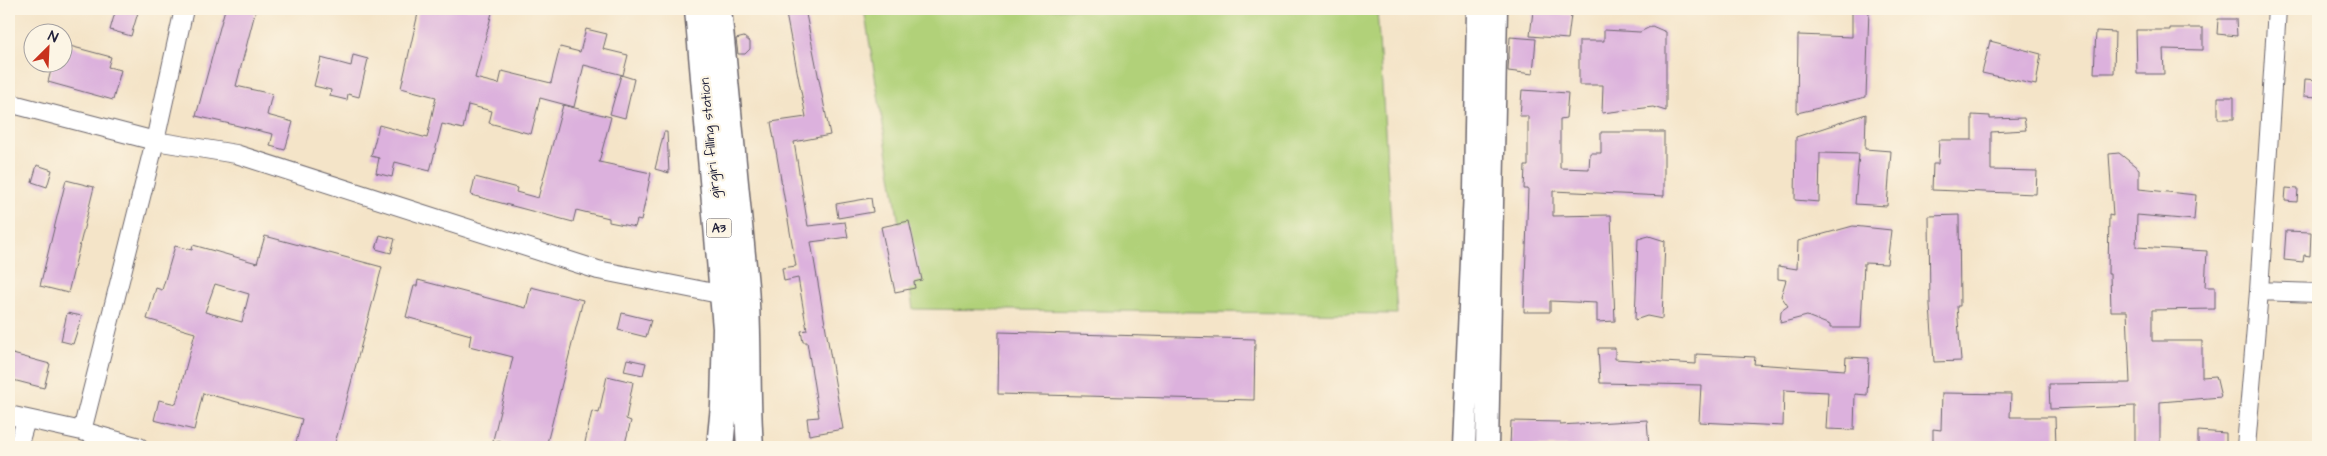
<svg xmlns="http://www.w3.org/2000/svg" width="2327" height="456" font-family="'Architects Daughter',sans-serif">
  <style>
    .green { fill: #b1d179; stroke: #6a7a5a }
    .building { fill: #dcb1dd; fill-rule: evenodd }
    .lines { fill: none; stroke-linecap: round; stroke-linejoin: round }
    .minor-casing { stroke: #6c666c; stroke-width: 20 }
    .major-casing { stroke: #6c666c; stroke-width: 25 }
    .highway-casing { stroke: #6c666c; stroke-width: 29 }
    .minor { stroke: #fff; stroke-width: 18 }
    .major { stroke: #fff; stroke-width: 22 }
    .highway { stroke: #fff; stroke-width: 26 }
    .labels { text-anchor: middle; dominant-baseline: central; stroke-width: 4.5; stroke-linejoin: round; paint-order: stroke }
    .shield { fill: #fcf5e5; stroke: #63616e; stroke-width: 1 }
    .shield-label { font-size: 12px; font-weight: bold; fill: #22223b }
    .street-label { font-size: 14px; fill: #22223b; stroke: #fcf5e5 }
  </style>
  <rect width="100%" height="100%" fill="#fcf5e5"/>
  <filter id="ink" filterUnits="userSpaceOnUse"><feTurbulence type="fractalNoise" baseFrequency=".02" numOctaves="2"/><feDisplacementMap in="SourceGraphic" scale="10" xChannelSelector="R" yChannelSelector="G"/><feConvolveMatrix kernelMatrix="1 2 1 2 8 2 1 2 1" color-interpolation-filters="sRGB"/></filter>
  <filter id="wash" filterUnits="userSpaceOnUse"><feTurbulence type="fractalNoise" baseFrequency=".0096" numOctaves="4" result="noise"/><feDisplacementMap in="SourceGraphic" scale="20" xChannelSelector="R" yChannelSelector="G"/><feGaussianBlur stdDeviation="1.12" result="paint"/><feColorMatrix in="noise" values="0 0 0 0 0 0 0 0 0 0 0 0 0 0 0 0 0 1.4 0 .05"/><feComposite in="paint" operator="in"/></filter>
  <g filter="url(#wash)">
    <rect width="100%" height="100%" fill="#f4e4c8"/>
    <path class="green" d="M864,9H1377L1397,314L913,309Z"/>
    <g id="blocks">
      <path class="building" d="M116,9H139L131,36L110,30Z
        M225,9H256L236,86L272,94L267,115L293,122L285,150L270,146L273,134L196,116Z
        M419,9H493L475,78L499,84L502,71L551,83L560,47L580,52L586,29L607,34L603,49L628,55L623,75L584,65L574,107L540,98L531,134L489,123L492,111L468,105L463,129L442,124L430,171L395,162L392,177L376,173L379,158L371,156L379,125L427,138L436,97L401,88Z
        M785,9H805L830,135L794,142L808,226L845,222L848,237L811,242L843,429L809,435L807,418L819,417L807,342H803L801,331L807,330L798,278L784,281L782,268L796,266L771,122L806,117Z
        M1852,9H1869L1866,97L1797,113L1798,35L1852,37Z
        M1533,11L1571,15L1568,39L1530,36Z
        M2218,19H2236L2237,36L2217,34Z
        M1652,26L1666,32V111L1653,107L1602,113L1603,85H1579V41H1604V30L1640,32Z
        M2170,28H2203V50L2163,49L2164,74H2137L2136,30H2170Z
        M2096,31L2115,32L2114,73H2094Z
        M744,37L750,42V49L745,54H738L736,39Z
        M1510,37L1536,39L1533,74L1508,71Z
        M1990,41L2041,54L2036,85L1982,73Z
        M66,45L111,57L108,67L121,70L113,100L48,82L53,62H62Z
        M353,55L368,59L359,97L348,94L347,100L330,96L331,90L314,86L321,58L351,66Z
        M621,75L634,79L625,118L610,114Z
        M2305,79L2318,80V97L2304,96Z
        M1522,90L1568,93L1566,118L1560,119V168L1589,169L1590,153H1601V132H1664V196L1553,191V216L1611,215L1615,321L1597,322V303L1550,301V312H1524L1528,189H1524L1525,166H1528V116H1520Z
        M2218,97H2234V119H2218Z
        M563,105L611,117L599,162L651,173L641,221L637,220L635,227L609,222V218L576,210L573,222L471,195L475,177L517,188L516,192L538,198Z
        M1866,114L1865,149L1891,151L1887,206L1855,204L1859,154L1820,153L1819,202L1795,200L1796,137Z
        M1972,115L1990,116V119L2024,118L2026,130L1991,132V170L2037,171L2036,194L1932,190L1933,164H1938L1939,140H1972Z
        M664,132H667L669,173L655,169Z
        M2119,153L2139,169V189L2196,195L2194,220L2137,215L2136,247L2207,251L2205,287H2215V309L2152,310V341H2202V377L2216,376L2221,397L2160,402V447H2135V406L2050,409L2049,384L2130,383L2127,311H2111L2110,274H2108L2109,215L2113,216L2109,154Z
        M37,165L52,170L47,187L32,182Z
        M66,180L94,187L68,293L40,286Z
        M2286,188L2298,189L2297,202L2285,201Z
        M871,198L873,212L838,218L836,204Z
        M1959,215L1960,306H1957L1961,361L1934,362L1930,306L1929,216Z
        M909,221L922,280L914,282L915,288L895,292L881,227Z
        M1853,226L1891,230L1887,264L1864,263L1861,328H1830V325L1807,316L1780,323L1781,311L1788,306L1781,296L1786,280L1778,279V266L1797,269L1798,241Z
        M2286,231L2311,232L2310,256L2304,255L2303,262L2284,260Z
        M380,235L395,239L391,253L376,249Z
        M265,236L382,267L334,447H295L302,419L203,393L194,430L154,420L159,400L176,404L195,333L147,319L156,288L162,290L175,246L192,250L193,245L257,263ZM215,284L249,294L242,322L205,312Z
        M1649,236L1665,241L1662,319L1647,316L1635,320L1638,239Z
        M418,280L526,308L531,287L583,300L546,447H520L493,440L513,357L469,346L471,335L406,317L414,286H417Z
        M67,313L82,316L73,344L61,341Z
        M622,313L651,320L646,337L618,330Z
        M999,332L1255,339L1254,400L998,394Z
        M1598,348H1615V359L1696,364V354L1755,357L1754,364L1845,370L1846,357L1869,358L1867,395L1855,394L1854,430L1826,429L1828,392L1784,390L1783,426L1699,422L1701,385L1600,383Z
        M9,353L50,364L44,388L9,379Z
        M627,359L646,363L643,375L624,371Z
        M607,376L633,382L626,419L631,421L624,447H584L592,411L599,413Z
        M1942,393L2011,394L2010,417H2055L2056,447H1933V429L1941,430Z
        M1647,420L1649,446H1510L1511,421L1560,422V425Z
        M2198,431L2226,433V447H2198Z"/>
    </g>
  </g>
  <g filter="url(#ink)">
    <use href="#blocks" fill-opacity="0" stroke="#6c666c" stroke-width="1"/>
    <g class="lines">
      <g class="minor-casing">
        <path id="minor" d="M9,103L155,141L236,154L598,270L724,295
          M2259,291L2318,293
          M9,415L82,431L139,447
          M82,431L155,141L184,9
          M18,447L26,420
          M2246,447L2259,291L2277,9"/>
      </g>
      <g class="major-casing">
        <path id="major" d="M1464,447L1475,190L1478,9
          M1487,447L1496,9"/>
      </g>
      <g class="highway-casing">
        <path id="highway" d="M698,9L726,328L724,406L720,447
          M718,9L745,286C749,340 746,394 750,447"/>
      </g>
      <use href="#minor" class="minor"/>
      <use href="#major" class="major"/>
      <use href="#highway" class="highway"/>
    </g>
  </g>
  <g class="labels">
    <rect class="shield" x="706.5" y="218.5" width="25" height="19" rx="4"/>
    <g class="shield-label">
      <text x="719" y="228">A3</text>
    </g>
    <g class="street-label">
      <text transform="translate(710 138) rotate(-95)">girgiri filling station</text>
    </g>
  </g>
  <rect width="2327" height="456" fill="none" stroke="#fcf5e5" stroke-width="30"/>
  <g transform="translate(48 48) rotate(24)"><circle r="24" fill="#fcf5e5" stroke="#a5a1a1"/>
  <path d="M0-4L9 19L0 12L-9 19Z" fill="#c8321e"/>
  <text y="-8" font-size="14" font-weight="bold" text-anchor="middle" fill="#22223b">N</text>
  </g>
</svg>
